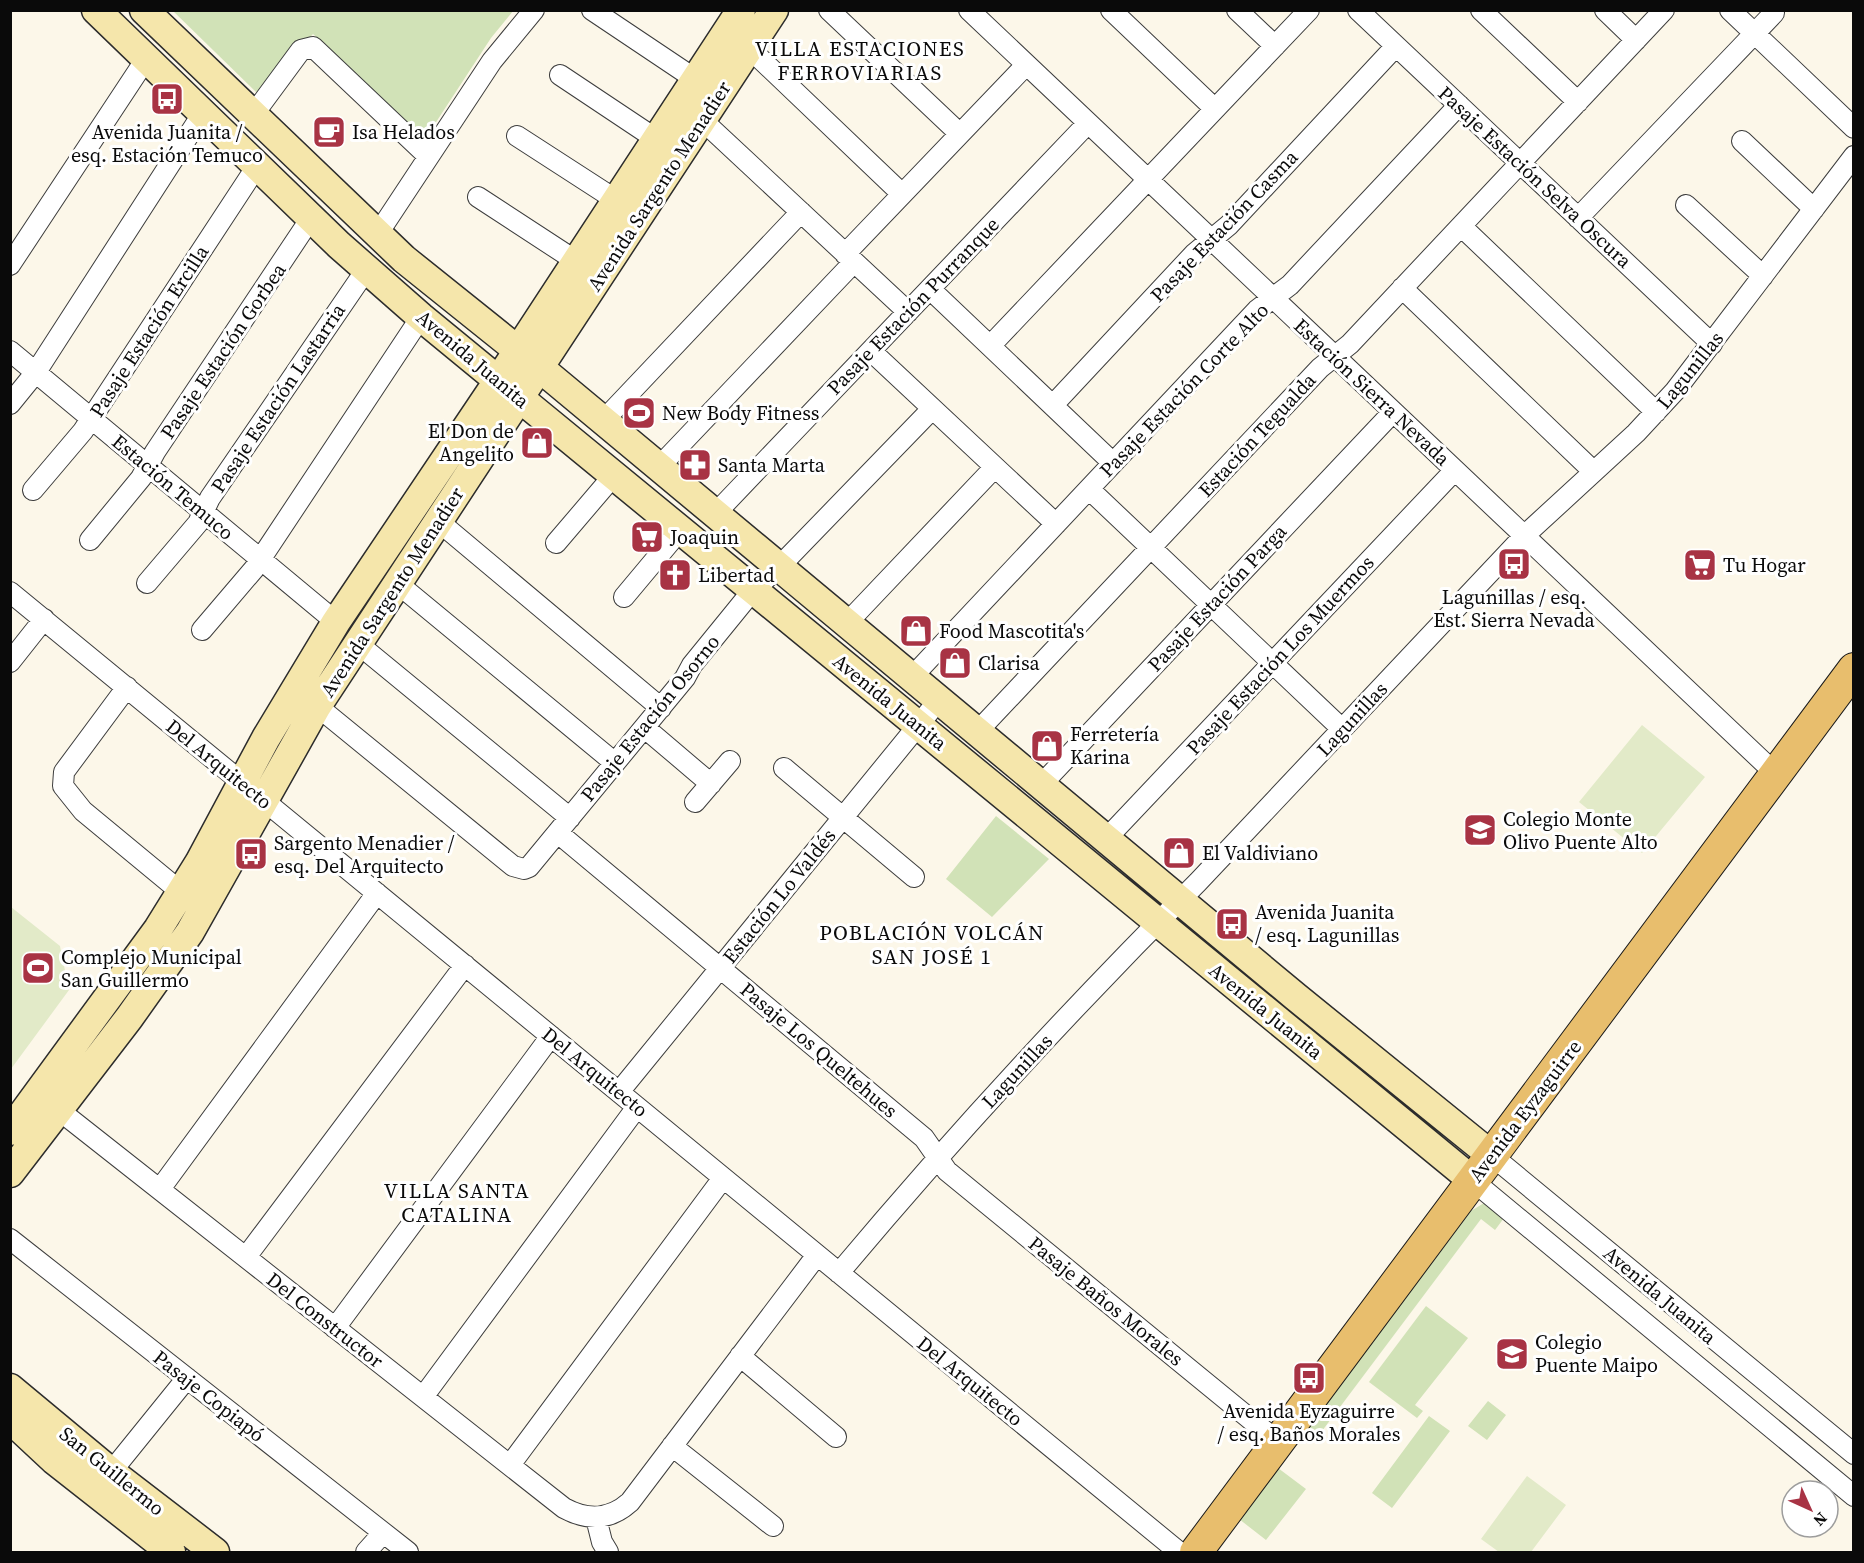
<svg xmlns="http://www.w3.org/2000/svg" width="1864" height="1563" font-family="'Source Serif 4',serif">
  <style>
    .green { fill: #d1e2b7 }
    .pitch { fill: #e2eac8 }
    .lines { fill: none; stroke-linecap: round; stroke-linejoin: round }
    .street-casing { stroke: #3d3d3d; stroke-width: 22 }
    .secondary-casing { stroke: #2c2c2c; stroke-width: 31 }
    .primary-casing { stroke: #1b1b1b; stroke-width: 34 }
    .street { stroke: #fff; stroke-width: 20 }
    .secondary { stroke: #f5e6ab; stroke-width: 28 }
    .primary { stroke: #e8be6d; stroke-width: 32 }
    .labels { text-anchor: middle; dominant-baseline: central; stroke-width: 6; stroke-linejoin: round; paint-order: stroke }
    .poi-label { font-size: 20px; fill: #0a0a0a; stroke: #fff; text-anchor: start }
    .street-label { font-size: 20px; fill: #0a0a0a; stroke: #fff }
    .neighbourhood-label { font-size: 21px; letter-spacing: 1.5px; fill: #0a0a0a; stroke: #fff }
  </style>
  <rect width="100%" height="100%" fill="#fcf7e9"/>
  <path class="green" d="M173,11H513L491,38L425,139L313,34L258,94Z
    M996,816L1049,859L992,917L946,879Z
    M1484,1203L1504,1218L1495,1230L1481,1219L1319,1435L1309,1427L1471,1211Z
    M1426,1306L1468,1338L1415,1405L1423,1411L1417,1418L1369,1382Z
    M1488,1401L1506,1415L1487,1440L1468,1426Z
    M1429,1416L1450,1431L1392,1508L1372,1493Z
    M1278,1468L1306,1489L1266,1540L1239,1519Z"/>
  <path class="pitch" d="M1642,725L1705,777L1642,853L1579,802Z
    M11,907L60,946L69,990L11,1069Z
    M1527,1476L1566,1505L1531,1552H1499L1481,1539Z"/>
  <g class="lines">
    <g class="street-casing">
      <path id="street" d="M592,10L695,79
        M829,10L960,134
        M969,10L1776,774
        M1111,10L1215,109
        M1237,10L1275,46
        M1358,10L1712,344
        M1481,10L1578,102
        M1605,10L1636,40
        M1730,10L1854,128
        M749,48L902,194
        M560,75L656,139
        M253,115L301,50L313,47L428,156
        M702,120L908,312
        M517,136L616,200
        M1742,141L1814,209
        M478,197L576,261
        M1686,205L1763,276
        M1578,218L1774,13
        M1461,226L1656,412
        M377,235L492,61L534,10
        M845,254L1026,65
        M10,265L146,59
        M1402,288L1593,471
        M930,289L1113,463
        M990,346L1309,10
        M10,351L336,622
        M871,351L1056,524
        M10,404L36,372L203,113
        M1053,405L1194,254L1229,225L1396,46
        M602,422L801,212
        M658,468L854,262
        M1089,489L1342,729
        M33,490L83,431L257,166
        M714,515L1088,123
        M438,521L661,708
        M90,540L141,478L155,452L311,218
        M556,543L614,475
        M147,583L198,523L210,498L366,270
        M397,583L615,763
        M10,592L1179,1552
        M624,597L680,530
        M846,624L995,467
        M202,630L254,569L421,317
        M357,643L570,818
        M10,662L44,619
        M911,678L1257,310L1290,285L1459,105
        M127,687L64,772L63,786L83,811L181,892
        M317,706L513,866L524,869L529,867L685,678L692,665L753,590L778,568L932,409
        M645,728L711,784
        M977,732L1320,368L1350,344L1664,10
        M784,768L914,877
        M1041,785L1393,412
        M695,802L730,761
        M558,833L924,1138L947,1171L1277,1441
        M1106,839L1455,470
        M619,1092L938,701
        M60,1111L564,1508C588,1521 610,1520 630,1502L817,1255
        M1491,1155L1854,1454
        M1472,1180L1854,1496
        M160,1189L377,893
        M10,1239L408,1552
        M246,1257L465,965
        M839,1273C953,1137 1073,1007 1198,882L1524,536L1636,433L1675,391L1854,156
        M335,1328L551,1036
        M740,1356L836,1437
        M423,1397L637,1107
        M672,1446L773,1526
        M510,1465L723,1178
        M111,1472L187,1378
        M596,1518L602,1542L608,1552
        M366,1552L383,1533"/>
    </g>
    <g class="secondary-casing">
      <path id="secondary" d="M96,10L339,245L421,317L1472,1180
        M144,10L404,259L540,368L1296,997L1491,1155
        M10,1131L158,929L199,863L266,738L336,622L498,381L741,10
        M10,1173L129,1018L190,932L317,706L774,10
        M10,1388L111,1472L215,1552
        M10,1419L54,1460L171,1552"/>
    </g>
    <g class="primary-casing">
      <path id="primary" d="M1196,1552L1854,669"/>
    </g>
    <use href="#street" class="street"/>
    <use href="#secondary" class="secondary"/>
    <use href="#primary" class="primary"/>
  </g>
  <defs>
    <g id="bus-square" transform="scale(1.725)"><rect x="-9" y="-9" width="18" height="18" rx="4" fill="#a83344" stroke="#fff"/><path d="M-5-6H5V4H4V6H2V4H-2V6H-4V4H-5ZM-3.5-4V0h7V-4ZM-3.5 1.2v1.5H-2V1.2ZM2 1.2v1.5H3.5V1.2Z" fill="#fff"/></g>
    <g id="cafe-square" transform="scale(1.725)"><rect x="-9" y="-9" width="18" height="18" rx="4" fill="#a83344" stroke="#fff"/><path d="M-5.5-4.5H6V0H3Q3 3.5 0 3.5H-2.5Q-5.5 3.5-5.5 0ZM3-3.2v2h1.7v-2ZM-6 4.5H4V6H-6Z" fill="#fff"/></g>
    <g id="stadium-square" transform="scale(1.725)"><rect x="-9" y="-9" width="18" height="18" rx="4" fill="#a83344" stroke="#fff"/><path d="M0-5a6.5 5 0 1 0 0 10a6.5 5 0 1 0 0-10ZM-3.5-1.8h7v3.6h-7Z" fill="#fff"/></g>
    <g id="shop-square" transform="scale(1.725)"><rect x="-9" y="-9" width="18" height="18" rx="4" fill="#a83344" stroke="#fff"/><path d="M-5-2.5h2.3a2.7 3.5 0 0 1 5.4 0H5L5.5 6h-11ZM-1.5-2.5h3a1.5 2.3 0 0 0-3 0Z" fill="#fff"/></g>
    <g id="pharmacy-square" transform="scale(1.725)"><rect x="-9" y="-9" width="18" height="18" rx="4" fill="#a83344" stroke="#fff"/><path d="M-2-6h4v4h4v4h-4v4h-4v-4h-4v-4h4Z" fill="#fff"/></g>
    <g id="supermarket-square" transform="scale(1.725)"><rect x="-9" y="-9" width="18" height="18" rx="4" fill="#a83344" stroke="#fff"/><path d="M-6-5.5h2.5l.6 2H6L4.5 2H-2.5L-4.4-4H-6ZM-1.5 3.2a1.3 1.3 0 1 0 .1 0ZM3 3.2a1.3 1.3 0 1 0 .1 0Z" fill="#fff"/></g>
    <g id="church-square" transform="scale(1.725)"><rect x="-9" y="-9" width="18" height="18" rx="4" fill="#a83344" stroke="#fff"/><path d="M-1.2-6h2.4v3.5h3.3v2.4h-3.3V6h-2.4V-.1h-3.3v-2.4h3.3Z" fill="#fff"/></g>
    <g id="school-square" transform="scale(1.725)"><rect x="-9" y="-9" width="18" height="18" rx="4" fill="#a83344" stroke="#fff"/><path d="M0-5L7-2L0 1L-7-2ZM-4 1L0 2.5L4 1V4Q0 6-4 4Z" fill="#fff"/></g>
  </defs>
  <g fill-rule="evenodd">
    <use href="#bus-square" x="167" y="99"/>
    <use href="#cafe-square" x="329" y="132"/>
    <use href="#stadium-square" x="639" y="413"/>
    <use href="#shop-square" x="537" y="443"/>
    <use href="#pharmacy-square" x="695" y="465"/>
    <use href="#supermarket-square" x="647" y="537"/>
    <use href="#bus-square" x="1514" y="564"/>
    <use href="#supermarket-square" x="1700" y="565"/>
    <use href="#church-square" x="675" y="575"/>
    <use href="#shop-square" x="916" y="631"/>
    <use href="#shop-square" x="955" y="663"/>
    <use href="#shop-square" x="1047" y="746"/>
    <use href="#school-square" x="1480" y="830"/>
    <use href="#shop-square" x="1179" y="853"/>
    <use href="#bus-square" x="251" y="854"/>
    <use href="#bus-square" x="1232" y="924"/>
    <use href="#stadium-square" x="38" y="968"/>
    <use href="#school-square" x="1512" y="1354"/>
    <use href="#bus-square" x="1309" y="1378"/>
  </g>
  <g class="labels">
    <g class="poi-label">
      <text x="167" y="132" text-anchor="middle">Avenida Juanita /<tspan x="167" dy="23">esq. Estación Temuco</tspan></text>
      <text x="352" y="132">Isa Helados</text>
      <text x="662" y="413">New Body Fitness</text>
      <text x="514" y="431" text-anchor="end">El Don de<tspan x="514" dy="23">Angelito</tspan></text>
      <text x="718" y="465">Santa Marta</text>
      <text x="670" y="537">Joaquin</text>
      <text x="1723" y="565">Tu Hogar</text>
      <text x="698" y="575">Libertad</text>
      <text x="1514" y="597" text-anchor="middle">Lagunillas / esq.<tspan x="1514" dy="23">Est. Sierra Nevada</tspan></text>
      <text x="939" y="631">Food Mascotita's</text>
      <text x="978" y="663">Clarisa</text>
      <text x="1070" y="734">Ferretería<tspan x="1070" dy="23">Karina</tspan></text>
      <text x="1503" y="819">Colegio Monte<tspan x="1503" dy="23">Olivo Puente Alto</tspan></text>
      <text x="274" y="843">Sargento Menadier /<tspan x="274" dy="23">esq. Del Arquitecto</tspan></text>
      <text x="1202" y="853">El Valdiviano</text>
      <text x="1255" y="912">Avenida Juanita<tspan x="1255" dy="23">/ esq. Lagunillas</tspan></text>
      <text x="61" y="957">Complejo Municipal<tspan x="61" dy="23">San Guillermo</tspan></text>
      <text x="1535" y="1342">Colegio<tspan x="1535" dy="23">Puente Maipo</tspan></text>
      <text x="1309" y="1411" text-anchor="middle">Avenida Eyzaguirre<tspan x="1309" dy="23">/ esq. Baños Morales</tspan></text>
    </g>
    <g class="street-label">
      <text transform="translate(1535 177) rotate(43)">Pasaje Estación Selva Oscura</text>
      <text transform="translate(659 186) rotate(-57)">Avenida Sargento Menadier</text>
      <text transform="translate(1224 226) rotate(-46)">Pasaje Estación Casma</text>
      <text transform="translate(913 306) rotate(-46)">Pasaje Estación Purranque</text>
      <text transform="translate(149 331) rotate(-57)">Pasaje Estación Ercilla</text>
      <text transform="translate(223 351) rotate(-56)">Pasaje Estación Gorbea</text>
      <text transform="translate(473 359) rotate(40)">Avenida Juanita</text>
      <text transform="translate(1690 370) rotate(-51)">Lagunillas</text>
      <text transform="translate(1184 390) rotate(-46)">Pasaje Estación Corte Alto</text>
      <text transform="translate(1372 392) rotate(43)">Estación Sierra Nevada</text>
      <text transform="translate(278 398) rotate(-56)">Pasaje Estación Lastarria</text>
      <text transform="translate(1257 435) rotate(-47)">Estación Tegualda</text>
      <text transform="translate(173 487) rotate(40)">Estación Temuco</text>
      <text transform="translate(392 592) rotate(-57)">Avenida Sargento Menadier</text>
      <text transform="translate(1217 598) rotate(-47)">Pasaje Estación Parga</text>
      <text transform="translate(1280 655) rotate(-47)">Pasaje Estación Los Muermos</text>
      <text transform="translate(890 702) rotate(39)">Avenida Juanita</text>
      <text transform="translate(650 718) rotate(-51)">Pasaje Estación Osorno</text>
      <text transform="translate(1352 719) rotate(-47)">Lagunillas</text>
      <text transform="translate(219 764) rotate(39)">Del Arquitecto</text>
      <text transform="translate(779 896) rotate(-51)">Estación Lo Valdés</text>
      <text transform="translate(1266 1011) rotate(39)">Avenida Juanita</text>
      <text transform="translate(819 1050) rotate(40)">Pasaje Los Queltehues</text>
      <text transform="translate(1017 1071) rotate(-47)">Lagunillas</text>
      <text transform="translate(595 1072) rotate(39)">Del Arquitecto</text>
      <text transform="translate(1525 1111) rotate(-53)">Avenida Eyzaguirre</text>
      <text transform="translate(1660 1295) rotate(40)">Avenida Juanita</text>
      <text transform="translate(1106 1301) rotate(39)">Pasaje Baños Morales</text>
      <text transform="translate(325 1320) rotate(38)">Del Constructor</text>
      <text transform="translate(970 1381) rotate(39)">Del Arquitecto</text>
      <text transform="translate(209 1396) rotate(38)">Pasaje Copiapó</text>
      <text transform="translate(112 1471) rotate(39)">San Guillermo</text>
    </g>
    <g class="neighbourhood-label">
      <text x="860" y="48">VILLA ESTACIONES<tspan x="860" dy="24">FERROVIARIAS</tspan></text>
      <text x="932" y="932">POBLACIÓN VOLCÁN<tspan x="932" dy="24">SAN JOSÉ 1</tspan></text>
      <text x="457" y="1190">VILLA SANTA<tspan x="457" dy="24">CATALINA</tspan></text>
    </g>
  </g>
  <rect width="1864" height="1563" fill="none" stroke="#0a0a0a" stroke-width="24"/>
  <g transform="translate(1810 1509) rotate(135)"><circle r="28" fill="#ffffff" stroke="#9d9d9d" stroke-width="1.5"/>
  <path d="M0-4.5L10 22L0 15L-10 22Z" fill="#a83344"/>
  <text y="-9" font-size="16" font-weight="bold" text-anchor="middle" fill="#0a0a0a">N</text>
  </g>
</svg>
